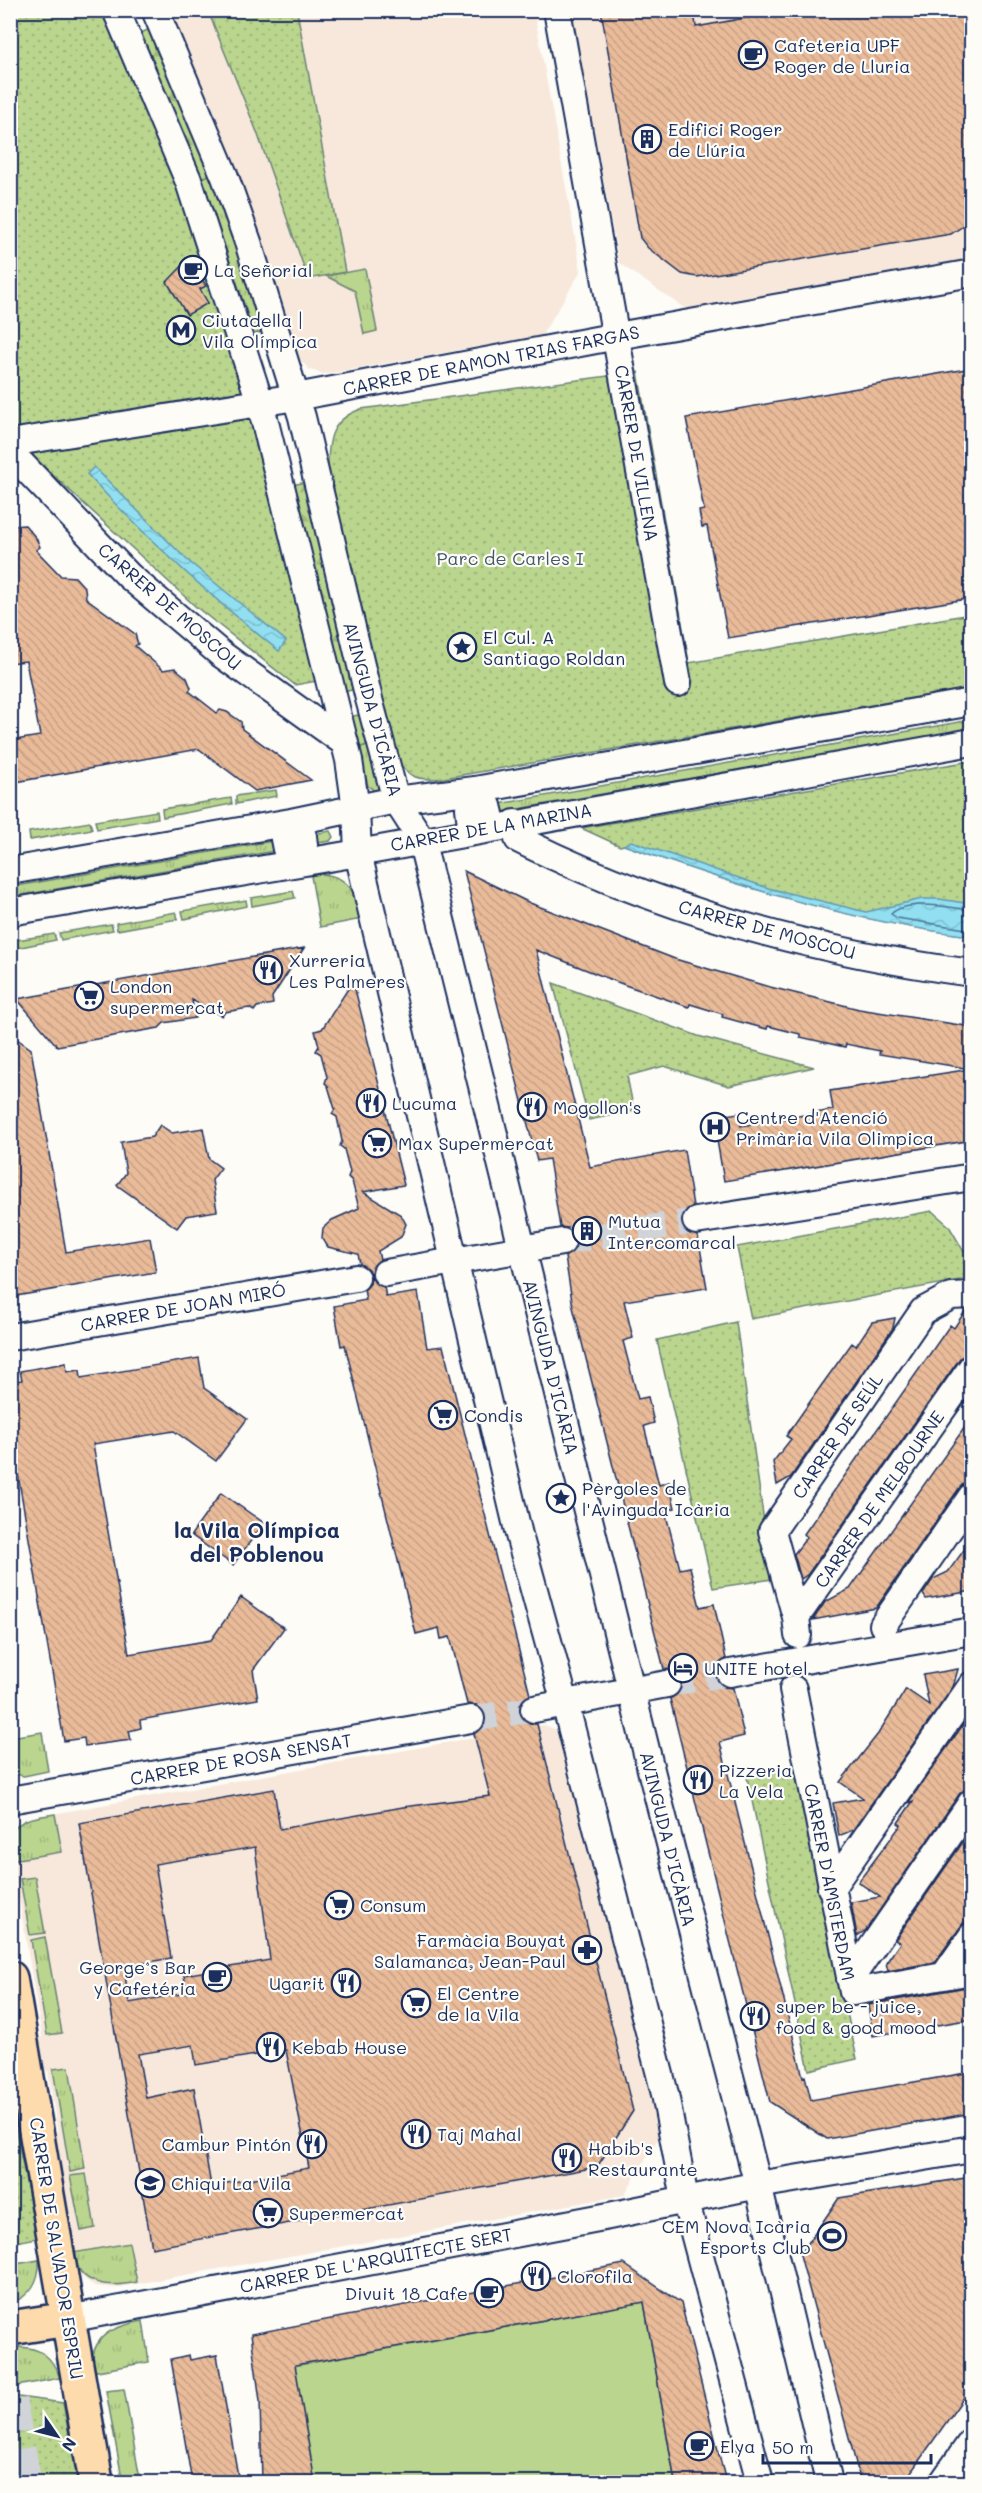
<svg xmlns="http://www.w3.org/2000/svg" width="982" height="2493" font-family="Mali,sans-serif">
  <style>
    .built { fill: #f7e8db }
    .grass { fill: url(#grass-tufts); stroke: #6a8276; stroke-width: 1.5 }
    .forest { fill: url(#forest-firs); stroke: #6a8276; stroke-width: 1.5 }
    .park { fill: url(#park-dots); stroke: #6a8276; stroke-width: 1.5 }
    .garden { fill: #bad58d; stroke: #6a8276; stroke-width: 1.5 }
    .water { fill: url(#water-waves); stroke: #6299b6; stroke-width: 1.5 }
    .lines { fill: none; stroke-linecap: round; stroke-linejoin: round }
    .shore { stroke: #4a7598; stroke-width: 1.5 }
    .building { fill: url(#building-back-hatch); stroke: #1b2f5e; stroke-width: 1.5; fill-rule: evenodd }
    .minor-tunnel { stroke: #d0d3d8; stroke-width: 26; stroke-dasharray: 26 13; stroke-linecap: butt }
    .highway-tunnel { stroke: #d0d3d8; stroke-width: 33; stroke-dasharray: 33 16; stroke-linecap: butt }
    .minor-casing { stroke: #1b2f5e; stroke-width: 30 }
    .major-casing { stroke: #1b2f5e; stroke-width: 38 }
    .minor { stroke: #fdfcf7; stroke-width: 26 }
    .major { stroke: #fedbac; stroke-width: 33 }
    .labels { text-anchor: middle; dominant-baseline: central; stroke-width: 4.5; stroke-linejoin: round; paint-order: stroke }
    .poi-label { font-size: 18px; fill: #1b2f5e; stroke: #fdfcf7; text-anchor: start }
    .street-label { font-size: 18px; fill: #1b2f5e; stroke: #fdfcf7 }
    .park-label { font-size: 18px; fill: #43586a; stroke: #fdfcf7 }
    .quarter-label { font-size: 21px; font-weight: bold; fill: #1b2f5e; stroke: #fdfcf7 }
  </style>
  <defs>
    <pattern id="grass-tufts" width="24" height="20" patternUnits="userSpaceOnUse" patternTransform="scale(1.5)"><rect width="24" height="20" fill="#bad58d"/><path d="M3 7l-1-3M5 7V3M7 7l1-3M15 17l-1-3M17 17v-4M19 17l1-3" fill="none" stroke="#9fb77c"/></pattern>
    <pattern id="forest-firs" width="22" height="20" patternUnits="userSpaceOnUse" patternTransform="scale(1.5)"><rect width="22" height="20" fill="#bad58d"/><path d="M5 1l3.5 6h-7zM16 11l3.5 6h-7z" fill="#9fb77c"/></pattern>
    <pattern id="park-dots" width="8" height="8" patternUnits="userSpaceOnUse" patternTransform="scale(1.5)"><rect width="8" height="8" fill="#bad58d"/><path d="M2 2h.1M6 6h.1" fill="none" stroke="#9fb77c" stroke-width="1.8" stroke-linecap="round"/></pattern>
    <pattern id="water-waves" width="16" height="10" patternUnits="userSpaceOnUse" patternTransform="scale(1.5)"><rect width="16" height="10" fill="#91dff0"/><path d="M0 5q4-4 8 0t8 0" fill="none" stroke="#7cc0d0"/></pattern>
    <pattern id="building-back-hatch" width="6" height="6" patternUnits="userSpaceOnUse" patternTransform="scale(1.5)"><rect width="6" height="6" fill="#e9bb99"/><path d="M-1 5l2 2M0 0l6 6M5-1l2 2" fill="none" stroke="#c7a186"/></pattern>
  </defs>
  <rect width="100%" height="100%" fill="#fdfcf7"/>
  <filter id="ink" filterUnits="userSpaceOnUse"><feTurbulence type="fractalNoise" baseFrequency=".0167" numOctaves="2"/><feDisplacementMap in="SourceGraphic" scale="12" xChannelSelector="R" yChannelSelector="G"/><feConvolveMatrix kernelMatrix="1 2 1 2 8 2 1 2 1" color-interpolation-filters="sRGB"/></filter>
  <g filter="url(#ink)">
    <path class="built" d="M165,11H534L581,271L542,335L339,372L324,374L310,370L299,359L292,346Z
      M572,11H971V260L687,310L619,263Z
      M544,1725L560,1731L662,2132L624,2195L114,2288L94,2286L78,2274L73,2266L51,2135L58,2133L48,2071L40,2072L34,2039L42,2037L19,1898H11L10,1830L14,1826L25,1819Z"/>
    <path class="grass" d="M213,173L266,331L254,334L202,178Z
      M365,269L377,331L364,334L355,291L326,276Z
      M971,720V729L490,814L488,806Z
      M370,744L380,782L379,788L375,791L368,786L358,748Z
      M276,790L277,796L236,804V796Z
      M231,798L232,804L163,817L162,809Z
      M157,811L158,818L97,829L95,821Z
      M90,822L92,829L30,840L29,832Z
      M330,831L333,837L330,841L304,845L303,836Z
      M284,839L286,849L11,897V887Z
      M319,874C349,875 356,893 362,919L320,927L311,876Z
      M293,891L295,898L252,906L251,898Z
      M246,900L247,906L184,919L182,911Z
      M176,912L178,919L117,930L116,923Z
      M111,924L113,930L61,940L59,933Z
      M54,934L56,940L11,949V941Z
      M42,1732L48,1771L24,1776L11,1773V1737Z
      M55,1814L62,1852L11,1860V1833C21,1817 38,1817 55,1814Z
      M35,1877L45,1933L30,1935L20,1879Z
      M45,1937L62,2033L47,2035L31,1940Z
      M69,2067L85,2169L70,2172L53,2069Z
      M86,2174L95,2228L81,2231L70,2176Z
      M129,2243L137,2282C109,2288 79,2287 73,2253Z
      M39,2260C40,2281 30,2296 11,2303V2265Z
      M143,2321L149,2362L91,2372C91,2335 111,2327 143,2321Z
      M17,2347C40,2347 52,2356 60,2378L11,2387V2348Z
      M124,2389L139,2474L122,2478L106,2391Z"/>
    <path class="forest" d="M152,28L213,173L202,178L141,33Z
      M306,482L356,689L343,692L292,485Z
      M363,714L370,744L358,748L349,717Z"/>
    <path class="park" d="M11,11H123L189,182L328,679L295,685L196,607L17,442L11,430Z
      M208,11H297L345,272L308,279L257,132Z
      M638,372L689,663L971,614V688L444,778C418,781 409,779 394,756L328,469C328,440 330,420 361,409Z
      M971,761V936C852,922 737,886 624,845L620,846L581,828Z
      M553,983L698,1036L814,1067L729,1086L664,1066L627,1076L634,1111L589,1120Z
      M932,1211L949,1226L963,1250L971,1249V1278L751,1319L737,1247Z
      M736,1322L772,1579L713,1588L657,1340Z
      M794,1767L857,2059L809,2070L747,1777Z
      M10,2099L37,2238L11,2243H10Z
      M11,2396L63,2403L78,2482H11Z"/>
    <path class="garden" d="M644,2302L675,2482H314L293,2366Z"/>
    <path class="water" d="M94,467L186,559L286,641L279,651C210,597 146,538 87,474Z
      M631,841L768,888L866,912L922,899H939L971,904V936C852,922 737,886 624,845Z"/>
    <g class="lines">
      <path class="shore" d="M972,910C950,908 908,898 891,914L897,918L972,930"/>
    </g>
    <path class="building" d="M601,10H694L696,27L789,10H965L972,52V213L963,226L951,234L697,277L682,274L648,248L640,238Z
      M190,258L206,286L200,289L208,303L187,315L167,282Z
      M972,368V598L728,638L707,526L702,527L699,511L704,510L686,418Z
      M25,525L36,538L40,547L36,550L61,576L75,577L85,588L86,598L135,634L138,644L135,646L163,670L175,668L187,678L191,688L189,691L217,713L220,710L227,712L241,722L242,729L311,780L255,791L199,749L10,783V741L40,736L26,661L10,663V526Z
      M464,871L530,903L675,959L766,986L859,1009L972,1027V1140L724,1181L713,1117L738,1113L741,1126L833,1110L830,1091L971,1069L879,1054L880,1051L846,1044L845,1047L800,1037V1034L768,1026L767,1029L744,1023L722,1017L723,1014L690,1004L689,1007L625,985L536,950L590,1167L684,1150L693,1206L686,1210L681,1223L685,1231L698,1236L707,1288L624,1301L633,1338L623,1341L638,1399L648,1397L654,1423L644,1426L659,1485L669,1482L675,1508L665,1511L680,1569L690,1567L700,1607L714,1604L726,1659L716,1667L715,1676L724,1687L733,1688L744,1736L720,1742L803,2077L805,2076L811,2100L972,2072V2113L827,2139L770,2102L670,1699L681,1689L682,1681L672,1670L664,1669L573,1307L565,1257L576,1248L577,1239L568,1228L560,1227L549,1159L537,1161Z
      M304,948L272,997L273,1004L257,1007L254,1011L249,1008L225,1012L222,1016L192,1000L195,1018L164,1023L159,1028L57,1046L17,999Z
      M353,981L404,1185L363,1192L401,1215L406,1224L401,1237L378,1251L380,1260L372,1267L371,1276L375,1283L384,1287L386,1297L418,1292L427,1348L443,1346L530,1695L520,1704L519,1712L529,1723L537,1724L633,2111L597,2167L152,2248L79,1823L274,1789L280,1829L403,1807L490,1796L474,1734L485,1725L486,1716L477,1705L467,1704L450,1637L441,1639L439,1628L416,1634L345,1345L341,1346L334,1306L366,1300L364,1290L370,1284L371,1275L367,1268L360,1264L358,1254L328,1247L322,1238L323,1228L332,1220L359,1208L352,1181L348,1177L350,1172L344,1149L340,1146L342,1141L337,1117L332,1114L335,1109L328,1086L325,1083L327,1077L321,1054L316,1051L319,1046L315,1031L322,1029ZM255,1847L270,1960L184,1975L187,1993L129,2003L124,1967L171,1958L155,1864ZM193,2045L196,2065L286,2050L309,2168L211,2186L194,2088L146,2098L138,2054Z
      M10,1034L31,1049L66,1252L150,1238L156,1272L10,1297Z
      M160,1125L172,1133L203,1128L209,1159L221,1168L212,1180L217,1211L186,1216L177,1228L117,1185L126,1173L121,1142L152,1137Z
      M966,1310H972V1352L960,1358L808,1574L801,1579L794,1554L807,1537L804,1534L950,1325L954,1328Z
      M895,1318L893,1328L791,1477L777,1485L773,1462L791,1439L786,1436L821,1386L852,1343L856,1346L872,1322Z
      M199,1358L204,1388L247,1419L216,1461L174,1431L93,1444L129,1654L211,1640L241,1597L284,1628L253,1670L258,1699L140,1720L141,1728L129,1731L131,1740L85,1746L84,1738L64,1741L10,1429V1382L22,1380L20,1371L66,1363L67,1372L80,1370L81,1378Z
      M972,1417V1476L960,1487L876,1608L813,1620L825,1602L850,1589Z
      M221,1493L264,1523L233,1565L191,1535Z
      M972,1539V1591L926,1599L923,1594L933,1579L948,1572Z
      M958,1669L953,1687L853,1830L839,1836L833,1803L863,1798L840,1782L878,1734L906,1689L929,1705L923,1675Z
      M972,1712V1787L960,1793L866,1930L857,1936L851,1902L880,1897L858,1882L901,1825L898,1823L913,1801L908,1803Z
      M972,1829V1911L935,1962L888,1971L886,1963L900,1943L895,1940Z
      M972,1986V2019L873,2036L868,2005Z
      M972,2177V2386L904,2482H861L800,2255L839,2198Z
      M624,2264L681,2303L726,2482H675L644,2302L295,2365L315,2482H262L260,2401L251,2334Z
      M189,2355L190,2360L217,2355L239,2482H192L171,2359Z"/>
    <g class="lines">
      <path class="minor-tunnel" d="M562,1242L696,1221
        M667,1684L730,1673
        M471,1719L534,1709"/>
      <path class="highway-tunnel" d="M10,2401L25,2482"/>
      <g class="minor-casing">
        <path id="minor" d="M116,10L189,182L260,402L349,760L356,809L358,853L519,1535L565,1703L665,2094L685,2199L760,2482
          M155,10L225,177L248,242L302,417L369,699L396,800L421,839L653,1778L758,2185L829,2482
          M557,10L678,683
          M10,443L296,397L617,336L972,273
          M10,452L129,576L221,654L345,743
          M488,806L490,814L470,817L469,808Z
          M515,823L518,839L526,843C666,912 817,952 972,973
          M303,836L304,845L286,849L284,839Z
          M10,871L291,822L396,800L475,790L972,702
          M10,912L358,853L972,742
          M696,1221L972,1177
          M386,1273L562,1242
          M10,1337L356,1278
          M796,1617L772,1531L923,1311L951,1296L972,1295
          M883,1625L972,1496
          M798,1635L796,1617L972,1367
          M730,1673L972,1631
          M793,1689L853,1992L972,1971
          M534,1709L667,1684
          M10,1800L471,1719
          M831,1888L972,1685
          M944,1976L972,1936
          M850,1979L972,1802
          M68,2319L609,2216L758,2185L972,2149
          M943,2482L972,2441"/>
      </g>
      <g class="major-casing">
        <path id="major" d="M10,1978L96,2482
          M10,2328L68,2319"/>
      </g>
      <use href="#minor" class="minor"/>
      <use href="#major" class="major"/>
    </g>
  </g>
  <defs>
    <g id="cafe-ring" transform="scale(1.5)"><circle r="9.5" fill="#fdfcf7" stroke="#1b2f5e" stroke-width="1.5"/><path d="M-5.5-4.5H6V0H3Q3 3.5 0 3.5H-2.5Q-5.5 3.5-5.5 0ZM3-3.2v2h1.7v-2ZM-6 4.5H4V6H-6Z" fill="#1b2f5e"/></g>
    <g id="building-ring" transform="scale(1.5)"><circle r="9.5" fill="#fdfcf7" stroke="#1b2f5e" stroke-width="1.5"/><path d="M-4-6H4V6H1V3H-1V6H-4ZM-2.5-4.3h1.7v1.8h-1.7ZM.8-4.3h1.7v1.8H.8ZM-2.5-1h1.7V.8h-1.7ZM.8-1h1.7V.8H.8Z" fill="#1b2f5e"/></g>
    <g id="metro-ring" transform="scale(1.5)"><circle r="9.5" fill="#fdfcf7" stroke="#1b2f5e" stroke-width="1.5"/><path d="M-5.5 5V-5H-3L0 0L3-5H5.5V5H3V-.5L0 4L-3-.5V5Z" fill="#1b2f5e"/></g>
    <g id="sight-ring" transform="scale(1.5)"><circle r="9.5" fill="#fdfcf7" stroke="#1b2f5e" stroke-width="1.5"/><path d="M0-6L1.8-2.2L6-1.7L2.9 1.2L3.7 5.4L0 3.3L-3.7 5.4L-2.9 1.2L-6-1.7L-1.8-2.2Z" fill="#1b2f5e"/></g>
    <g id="restaurant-ring" transform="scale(1.5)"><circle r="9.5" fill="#fdfcf7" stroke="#1b2f5e" stroke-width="1.5"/><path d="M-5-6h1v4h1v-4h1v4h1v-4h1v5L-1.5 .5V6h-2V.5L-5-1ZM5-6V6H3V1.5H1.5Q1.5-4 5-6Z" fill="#1b2f5e"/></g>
    <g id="supermarket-ring" transform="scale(1.5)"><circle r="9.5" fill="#fdfcf7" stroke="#1b2f5e" stroke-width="1.5"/><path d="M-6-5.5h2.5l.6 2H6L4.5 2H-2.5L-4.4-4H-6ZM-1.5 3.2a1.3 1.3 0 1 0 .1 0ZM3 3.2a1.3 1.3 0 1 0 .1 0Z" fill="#1b2f5e"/></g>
    <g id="hospital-ring" transform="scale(1.5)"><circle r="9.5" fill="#fdfcf7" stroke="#1b2f5e" stroke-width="1.5"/><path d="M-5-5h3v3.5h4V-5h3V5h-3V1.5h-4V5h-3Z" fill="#1b2f5e"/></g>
    <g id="hotel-ring" transform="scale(1.5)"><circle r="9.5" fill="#fdfcf7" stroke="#1b2f5e" stroke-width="1.5"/><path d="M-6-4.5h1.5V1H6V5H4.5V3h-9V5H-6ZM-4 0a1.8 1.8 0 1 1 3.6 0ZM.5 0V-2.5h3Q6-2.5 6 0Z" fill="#1b2f5e"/></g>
    <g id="pharmacy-ring" transform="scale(1.5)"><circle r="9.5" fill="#fdfcf7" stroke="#1b2f5e" stroke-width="1.5"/><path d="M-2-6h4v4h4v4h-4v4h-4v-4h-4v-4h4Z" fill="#1b2f5e"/></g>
    <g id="school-ring" transform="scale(1.5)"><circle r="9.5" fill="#fdfcf7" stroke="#1b2f5e" stroke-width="1.5"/><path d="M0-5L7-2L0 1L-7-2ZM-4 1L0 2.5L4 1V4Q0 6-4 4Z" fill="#1b2f5e"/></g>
    <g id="stadium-ring" transform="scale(1.5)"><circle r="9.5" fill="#fdfcf7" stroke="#1b2f5e" stroke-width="1.5"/><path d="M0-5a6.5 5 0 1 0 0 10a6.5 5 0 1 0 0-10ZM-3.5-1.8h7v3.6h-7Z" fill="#1b2f5e"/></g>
  </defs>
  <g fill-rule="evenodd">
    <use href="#cafe-ring" x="753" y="55"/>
    <use href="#building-ring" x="647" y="139"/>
    <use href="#cafe-ring" x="193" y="270"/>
    <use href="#metro-ring" x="181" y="330"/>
    <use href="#sight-ring" x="462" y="647"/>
    <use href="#restaurant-ring" x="268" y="970"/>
    <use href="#supermarket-ring" x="89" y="996"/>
    <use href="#restaurant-ring" x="371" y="1103"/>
    <use href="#restaurant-ring" x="532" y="1107"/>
    <use href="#hospital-ring" x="715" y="1127"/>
    <use href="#supermarket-ring" x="377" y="1143"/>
    <use href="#building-ring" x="587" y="1231"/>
    <use href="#supermarket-ring" x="443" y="1415"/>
    <use href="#sight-ring" x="561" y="1498"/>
    <use href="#hotel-ring" x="683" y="1668"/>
    <use href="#restaurant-ring" x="698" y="1780"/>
    <use href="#supermarket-ring" x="339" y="1905"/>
    <use href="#pharmacy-ring" x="587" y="1950"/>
    <use href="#cafe-ring" x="217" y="1977"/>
    <use href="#restaurant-ring" x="346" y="1983"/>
    <use href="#supermarket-ring" x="416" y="2003"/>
    <use href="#restaurant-ring" x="755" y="2016"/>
    <use href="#restaurant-ring" x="271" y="2047"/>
    <use href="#restaurant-ring" x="416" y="2134"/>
    <use href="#restaurant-ring" x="312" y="2144"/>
    <use href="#restaurant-ring" x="567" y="2158"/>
    <use href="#school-ring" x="150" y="2183"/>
    <use href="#supermarket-ring" x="268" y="2213"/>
    <use href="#stadium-ring" x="832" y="2236"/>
    <use href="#restaurant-ring" x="536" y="2276"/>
    <use href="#cafe-ring" x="489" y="2293"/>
    <use href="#cafe-ring" x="699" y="2446"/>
  </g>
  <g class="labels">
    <g class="poi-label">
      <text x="774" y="45">Cafeteria UPF<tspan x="774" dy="21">Roger de Lluria</tspan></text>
      <text x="668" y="129">Edifici Roger<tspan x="668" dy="21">de Llúria</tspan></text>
      <text x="214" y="270">La Señorial</text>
      <text x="202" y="320">Ciutadella |<tspan x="202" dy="21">Vila Olímpica</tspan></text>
      <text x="483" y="637">El Cul. A<tspan x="483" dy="21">Santiago Roldan</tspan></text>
      <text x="289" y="960">Xurreria<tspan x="289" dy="21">Les Palmeres</tspan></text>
      <text x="110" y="986">London<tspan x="110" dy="21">supermercat</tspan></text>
      <text x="392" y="1103">Lucuma</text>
      <text x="553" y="1107">Mogollon's</text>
      <text x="736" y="1117">Centre d'Atenció<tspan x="736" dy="21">Primària Vila Olimpica</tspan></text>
      <text x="398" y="1143">Max Supermercat</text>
      <text x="608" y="1221">Mutua<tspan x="608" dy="21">Intercomarcal</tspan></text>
      <text x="464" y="1415">Condis</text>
      <text x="582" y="1488">Pèrgoles de<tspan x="582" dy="21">l'Avinguda Icària</tspan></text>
      <text x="704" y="1668">UNITE hotel</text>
      <text x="719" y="1770">Pizzeria<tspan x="719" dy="21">La Vela</tspan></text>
      <text x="360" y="1905">Consum</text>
      <text x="566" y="1940" text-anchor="end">Farmàcia Bouyat<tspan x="566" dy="21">Salamanca, Jean-Paul</tspan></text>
      <text x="196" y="1967" text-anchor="end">George‘s Bar<tspan x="196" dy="21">y Cafetéria</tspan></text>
      <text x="325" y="1983" text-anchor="end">Ugarit</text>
      <text x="437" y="1993">El Centre<tspan x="437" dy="21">de la Vila</tspan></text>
      <text x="776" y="2006">super be - juice,<tspan x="776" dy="21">food &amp; good mood</tspan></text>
      <text x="292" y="2047">Kebab House</text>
      <text x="437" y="2134">Taj Mahal</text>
      <text x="291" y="2144" text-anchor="end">Cambur Pintón</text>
      <text x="588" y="2148">Habib's<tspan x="588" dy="21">Restaurante</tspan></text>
      <text x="171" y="2183">Chiqui La Vila</text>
      <text x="289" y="2213">Supermercat</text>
      <text x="811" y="2226" text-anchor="end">CEM Nova Icària<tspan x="811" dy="21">Esports Club</tspan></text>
      <text x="557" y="2276">Clorofila</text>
      <text x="468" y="2293" text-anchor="end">Divuit 18 Cafe</text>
      <text x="720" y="2446">Elya</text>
    </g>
    <g class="street-label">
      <text transform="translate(491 360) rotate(-11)">CARRER DE RAMON TRIAS FARGAS</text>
      <text transform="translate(637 453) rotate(80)">CARRER DE VILLENA</text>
      <text transform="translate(170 606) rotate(41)">CARRER DE MOSCOU</text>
      <text transform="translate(373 709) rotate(75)">AVINGUDA D'ICÀRIA</text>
      <text transform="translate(491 827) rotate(-10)">CARRER DE LA MARINA</text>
      <text transform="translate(767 929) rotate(15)">CARRER DE MOSCOU</text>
      <text transform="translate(183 1307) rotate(-10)">CARRER DE JOAN MIRÓ</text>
      <text transform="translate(551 1367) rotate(76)">AVINGUDA D'ICÀRIA</text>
      <text transform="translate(837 1436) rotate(-56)">CARRER DE SEÚL</text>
      <text transform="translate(879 1499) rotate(-55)">CARRER DE MELBOURNE</text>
      <text transform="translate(241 1759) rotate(-10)">CARRER DE ROSA SENSAT</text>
      <text transform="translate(668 1839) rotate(76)">AVINGUDA D'ICÀRIA</text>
      <text transform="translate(830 1882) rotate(79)">CARRER D'AMSTERDAM</text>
      <text transform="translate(57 2248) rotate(81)">CARRER DE SALVADOR ESPRIU</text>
      <text transform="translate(376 2260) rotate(-11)">CARRER DE L'ARQUITECTE SERT</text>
    </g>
    <g class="park-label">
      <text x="510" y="558">Parc de Carles I</text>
    </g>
    <g class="quarter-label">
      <text x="257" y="1529">la Vila Olímpica<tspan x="257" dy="24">del Poblenou</tspan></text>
    </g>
  </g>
  <rect width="982" height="2493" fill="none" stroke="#fdfcf7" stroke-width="36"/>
  <rect x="18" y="18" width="946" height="2457" fill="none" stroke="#1b2f5e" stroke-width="2" filter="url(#ink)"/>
  <g transform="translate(57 2436) rotate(125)" stroke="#fdfcf7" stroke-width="4.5" paint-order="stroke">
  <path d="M0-4.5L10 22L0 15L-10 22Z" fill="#1b2f5e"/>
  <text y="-9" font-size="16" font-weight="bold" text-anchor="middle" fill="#1b2f5e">N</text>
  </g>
  <path d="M763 2454v9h168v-9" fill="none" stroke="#1b2f5e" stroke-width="3"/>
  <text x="772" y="2454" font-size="18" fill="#1b2f5e" stroke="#fdfcf7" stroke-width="4.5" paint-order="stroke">50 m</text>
</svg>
